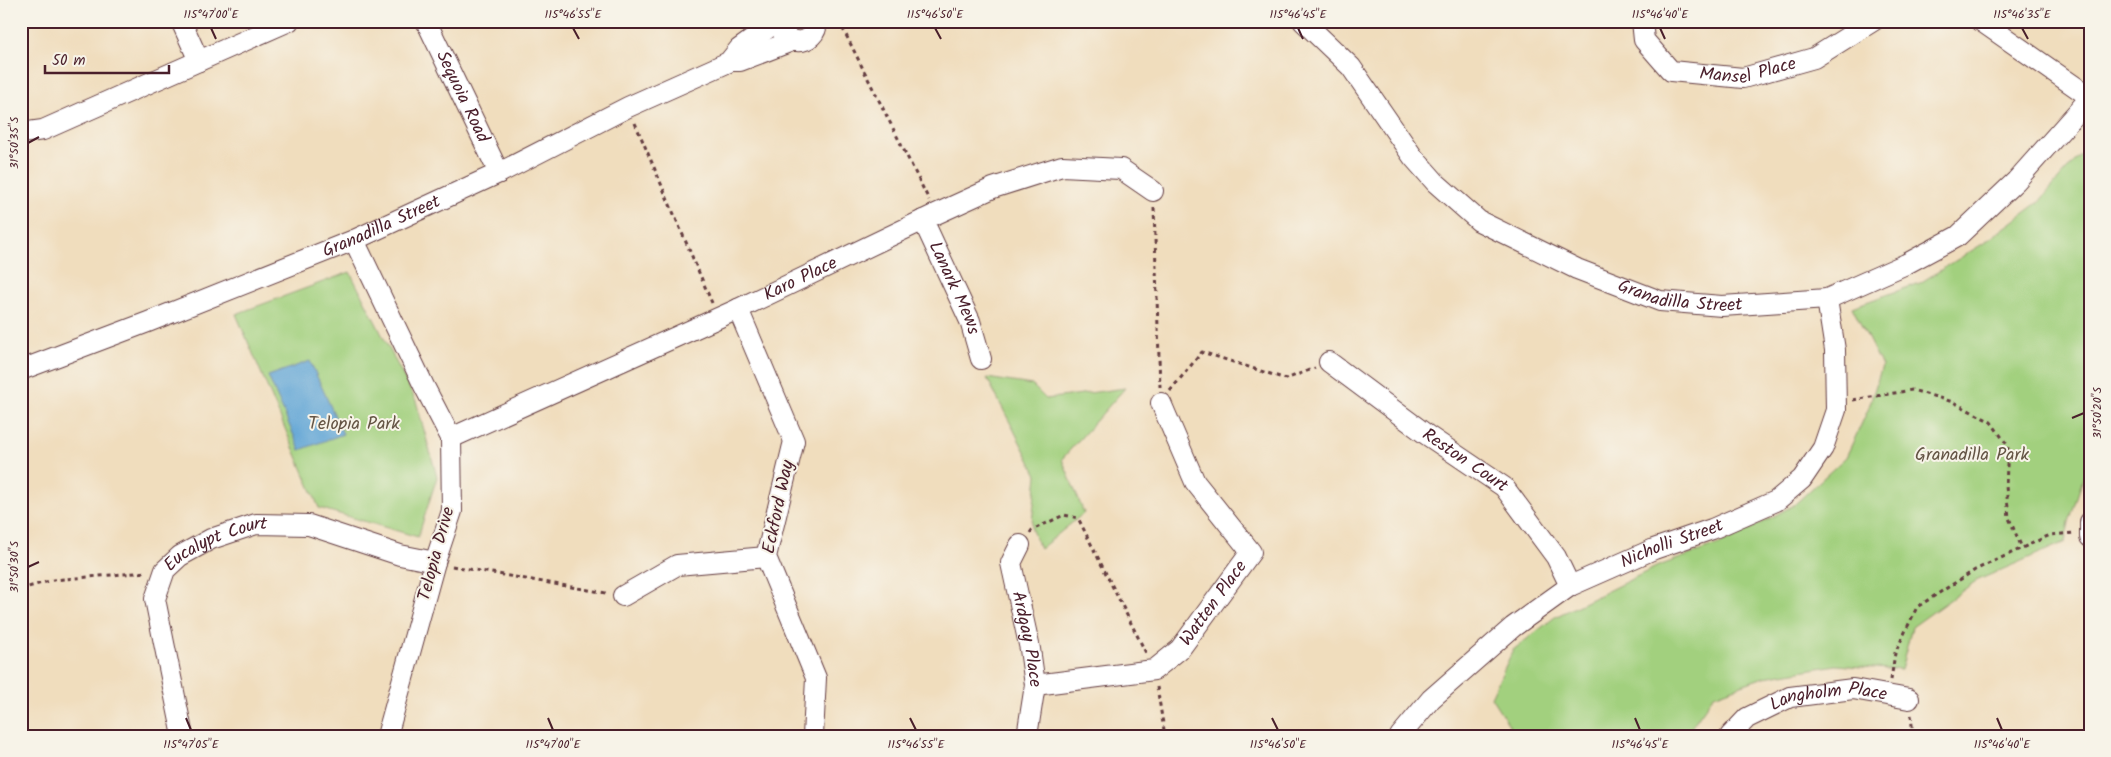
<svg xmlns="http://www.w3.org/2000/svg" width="2111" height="757" font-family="Kalam,sans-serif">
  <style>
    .green { fill: #a2d07e; stroke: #767854 }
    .water { fill: #60a5d6; stroke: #556280 }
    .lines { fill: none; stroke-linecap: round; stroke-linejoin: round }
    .street-casing { stroke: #633c41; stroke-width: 22 }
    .path { stroke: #633c41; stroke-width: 3; stroke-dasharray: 4 4; stroke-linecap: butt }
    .street { stroke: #fff; stroke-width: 20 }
    .ticks { fill: none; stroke: #4a1f2b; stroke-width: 2 }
    .labels { text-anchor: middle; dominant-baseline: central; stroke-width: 4; stroke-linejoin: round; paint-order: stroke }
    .street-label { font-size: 18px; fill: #4a1f2b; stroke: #f7f3e8 }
    .park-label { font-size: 18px; fill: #645444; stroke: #f7f3e8 }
    .neatline { fill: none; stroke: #4a1f2b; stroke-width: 2 }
    .ticks-label { font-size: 12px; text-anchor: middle; fill: #4a1f2b }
  </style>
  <rect width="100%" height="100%" fill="#f7f3e8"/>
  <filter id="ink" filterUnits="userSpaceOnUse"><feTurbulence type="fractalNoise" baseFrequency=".02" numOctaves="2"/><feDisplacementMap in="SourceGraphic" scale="10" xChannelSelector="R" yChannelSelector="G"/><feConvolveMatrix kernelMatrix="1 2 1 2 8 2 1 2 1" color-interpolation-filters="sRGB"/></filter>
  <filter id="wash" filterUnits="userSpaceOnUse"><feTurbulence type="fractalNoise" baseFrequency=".0096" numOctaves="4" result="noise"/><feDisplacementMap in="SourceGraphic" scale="20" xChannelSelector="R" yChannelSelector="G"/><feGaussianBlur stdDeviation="1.12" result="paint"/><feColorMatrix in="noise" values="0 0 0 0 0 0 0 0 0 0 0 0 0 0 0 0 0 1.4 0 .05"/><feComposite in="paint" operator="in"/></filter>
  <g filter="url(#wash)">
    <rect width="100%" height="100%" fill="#f0ddbd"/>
    <path class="green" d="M2090,144V457L2069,522L2065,542L1976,581L1912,627L1901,670L1836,665L1764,677L1714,695L1685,736H1516L1491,697L1513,650L1555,617L1656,567L1730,540L1794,505L1846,457L1868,410L1882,366L1852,307L1920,283L1984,243L2038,203Z
      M350,272L416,401L437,477L418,537L319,508L236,314Z
      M987,378L1032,385L1046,399L1125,388L1062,459L1084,513L1040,549L1032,530V522L1037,475Z"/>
    <path class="water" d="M310,361L343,434L300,450L268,376Z"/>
  </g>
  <g filter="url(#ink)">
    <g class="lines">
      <g class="street-casing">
        <g id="street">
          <path d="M181,21L199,61"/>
          <path id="s1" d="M426,21L499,173"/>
          <path d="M780,21C780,48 817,48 817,21"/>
          <path id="s2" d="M1303,21L1351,67L1413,157L1436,183L1479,221L1577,269L1660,301L1722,306L1827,299L1906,264L1958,236L2016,181L2090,98"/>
          <path id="s3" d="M1642,21L1644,40L1671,71L1743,78L1814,58L1873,21"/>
          <path d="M1981,21L2090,97"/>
          <path d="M731,59L739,49L778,21"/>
          <path d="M21,133L43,130L289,21"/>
          <path id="s4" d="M923,220L970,321L981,359"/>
          <path d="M354,240L424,386L451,438L452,511L435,562L387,736"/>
          <path d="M738,309L794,441L766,557L816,678L813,736"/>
          <path id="s5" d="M1329,362L1427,435L1504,487L1556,557L1570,586"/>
          <path id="s6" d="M21,370L148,322L354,240L499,173L628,107L731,61H740L792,41"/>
          <path id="s7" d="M451,438L738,309L936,214L993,188L1062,166L1121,169L1153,191"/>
          <path d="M2090,522V537"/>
          <path id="s8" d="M1020,545L1011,563L1030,649L1035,685L1027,736"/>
          <path d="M623,596L677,565L766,557"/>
          <path id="s9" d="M1035,685L1154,670L1180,649L1251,552L1195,482L1161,403"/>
          <path id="s10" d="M183,736L155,599L165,570L180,556L211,539L256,524L309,525L400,555L435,562"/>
          <path id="s11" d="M1400,736L1431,699L1513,627L1570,586L1654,549L1712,529L1776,501L1802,479L1823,448L1836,410L1835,350L1827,299"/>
          <path id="s12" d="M1730,736L1747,718L1790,697L1853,689L1909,699"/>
        </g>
      </g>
      <path class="path" d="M839,21L929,200
        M635,123L712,303
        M1154,208L1160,387
        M1170,391L1202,352L1286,379L1315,368
        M1853,400L1912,390L1953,402L1991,422L2008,446L2006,486L2009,518L2022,548
        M1030,533L1032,530L1064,515L1078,518L1147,655
        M452,566L606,593
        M21,589L53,580L147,572
        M1891,680L1895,653L1917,607L1975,570L2050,535L2074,533
        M1157,687L1165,736
        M1911,715L1913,736"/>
      <use href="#street" class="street"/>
    </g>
  </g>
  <path class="ticks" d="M211,28L216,39M573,28L579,39M935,28L941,39M1298,28L1303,39M1660,28L1665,39M2022,28L2028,39M28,143L39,137M2072,418L2084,413M28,567L39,562M186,718L191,730M548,718L553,730M910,718L916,730M1272,718L1278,730M1635,718L1640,730M1997,718L2002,730"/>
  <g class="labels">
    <g class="street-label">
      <text stroke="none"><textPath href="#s3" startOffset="138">Mansel Place</textPath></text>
      <text stroke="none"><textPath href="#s1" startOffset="84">Sequoia Road</textPath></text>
      <text stroke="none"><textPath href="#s6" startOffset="388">Granadilla Street</textPath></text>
      <text stroke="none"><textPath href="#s7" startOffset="384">Karo Place</textPath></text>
      <text stroke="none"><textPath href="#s4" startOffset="75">Lanark Mews</textPath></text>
      <text stroke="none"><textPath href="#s2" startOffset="485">Granadilla Street</textPath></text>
      <text stroke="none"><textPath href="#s5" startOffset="168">Reston Court</textPath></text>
      <text transform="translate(779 507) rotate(-78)">Eckford Way</text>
      <text stroke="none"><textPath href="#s11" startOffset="338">Nicholli Street</textPath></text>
      <text stroke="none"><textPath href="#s10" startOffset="229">Eucalypt Court</textPath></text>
      <text transform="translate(437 554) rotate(-75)">Telopia Drive</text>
      <text stroke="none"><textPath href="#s9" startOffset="210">Watten Place</textPath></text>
      <text stroke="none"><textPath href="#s8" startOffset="98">Ardgay Place</textPath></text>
      <text stroke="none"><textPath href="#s12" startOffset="111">Langholm Place</textPath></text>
    </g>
    <g class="park-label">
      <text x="354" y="424">Telopia Park</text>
      <text x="1972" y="455">Granadilla Park</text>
    </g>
  </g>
  <rect width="2111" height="757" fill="none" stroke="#f7f3e8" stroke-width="55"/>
  <path d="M45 65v8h124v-8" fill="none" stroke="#4a1f2b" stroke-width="2.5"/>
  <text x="52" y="65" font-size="15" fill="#4a1f2b" stroke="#f7f3e8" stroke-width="4" paint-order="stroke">50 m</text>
  <rect x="28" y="28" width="2056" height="702" class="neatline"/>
  <g class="ticks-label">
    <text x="211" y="18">115°47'00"E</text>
    <text x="573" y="18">115°46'55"E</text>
    <text x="935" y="18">115°46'50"E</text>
    <text x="1298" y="18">115°46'45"E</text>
    <text x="1660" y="18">115°46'40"E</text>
    <text x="2022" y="18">115°46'35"E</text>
    <text transform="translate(14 143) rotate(-90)" y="4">31°50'35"S</text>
    <text transform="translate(2097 413) rotate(-90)" y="4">31°50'20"S</text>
    <text transform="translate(14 567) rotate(-90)" y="4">31°50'30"S</text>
    <text x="191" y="748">115°47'05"E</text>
    <text x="553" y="748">115°47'00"E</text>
    <text x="916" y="748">115°46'55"E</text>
    <text x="1278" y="748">115°46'50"E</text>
    <text x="1640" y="748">115°46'45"E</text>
    <text x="2002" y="748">115°46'40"E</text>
  </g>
</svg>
